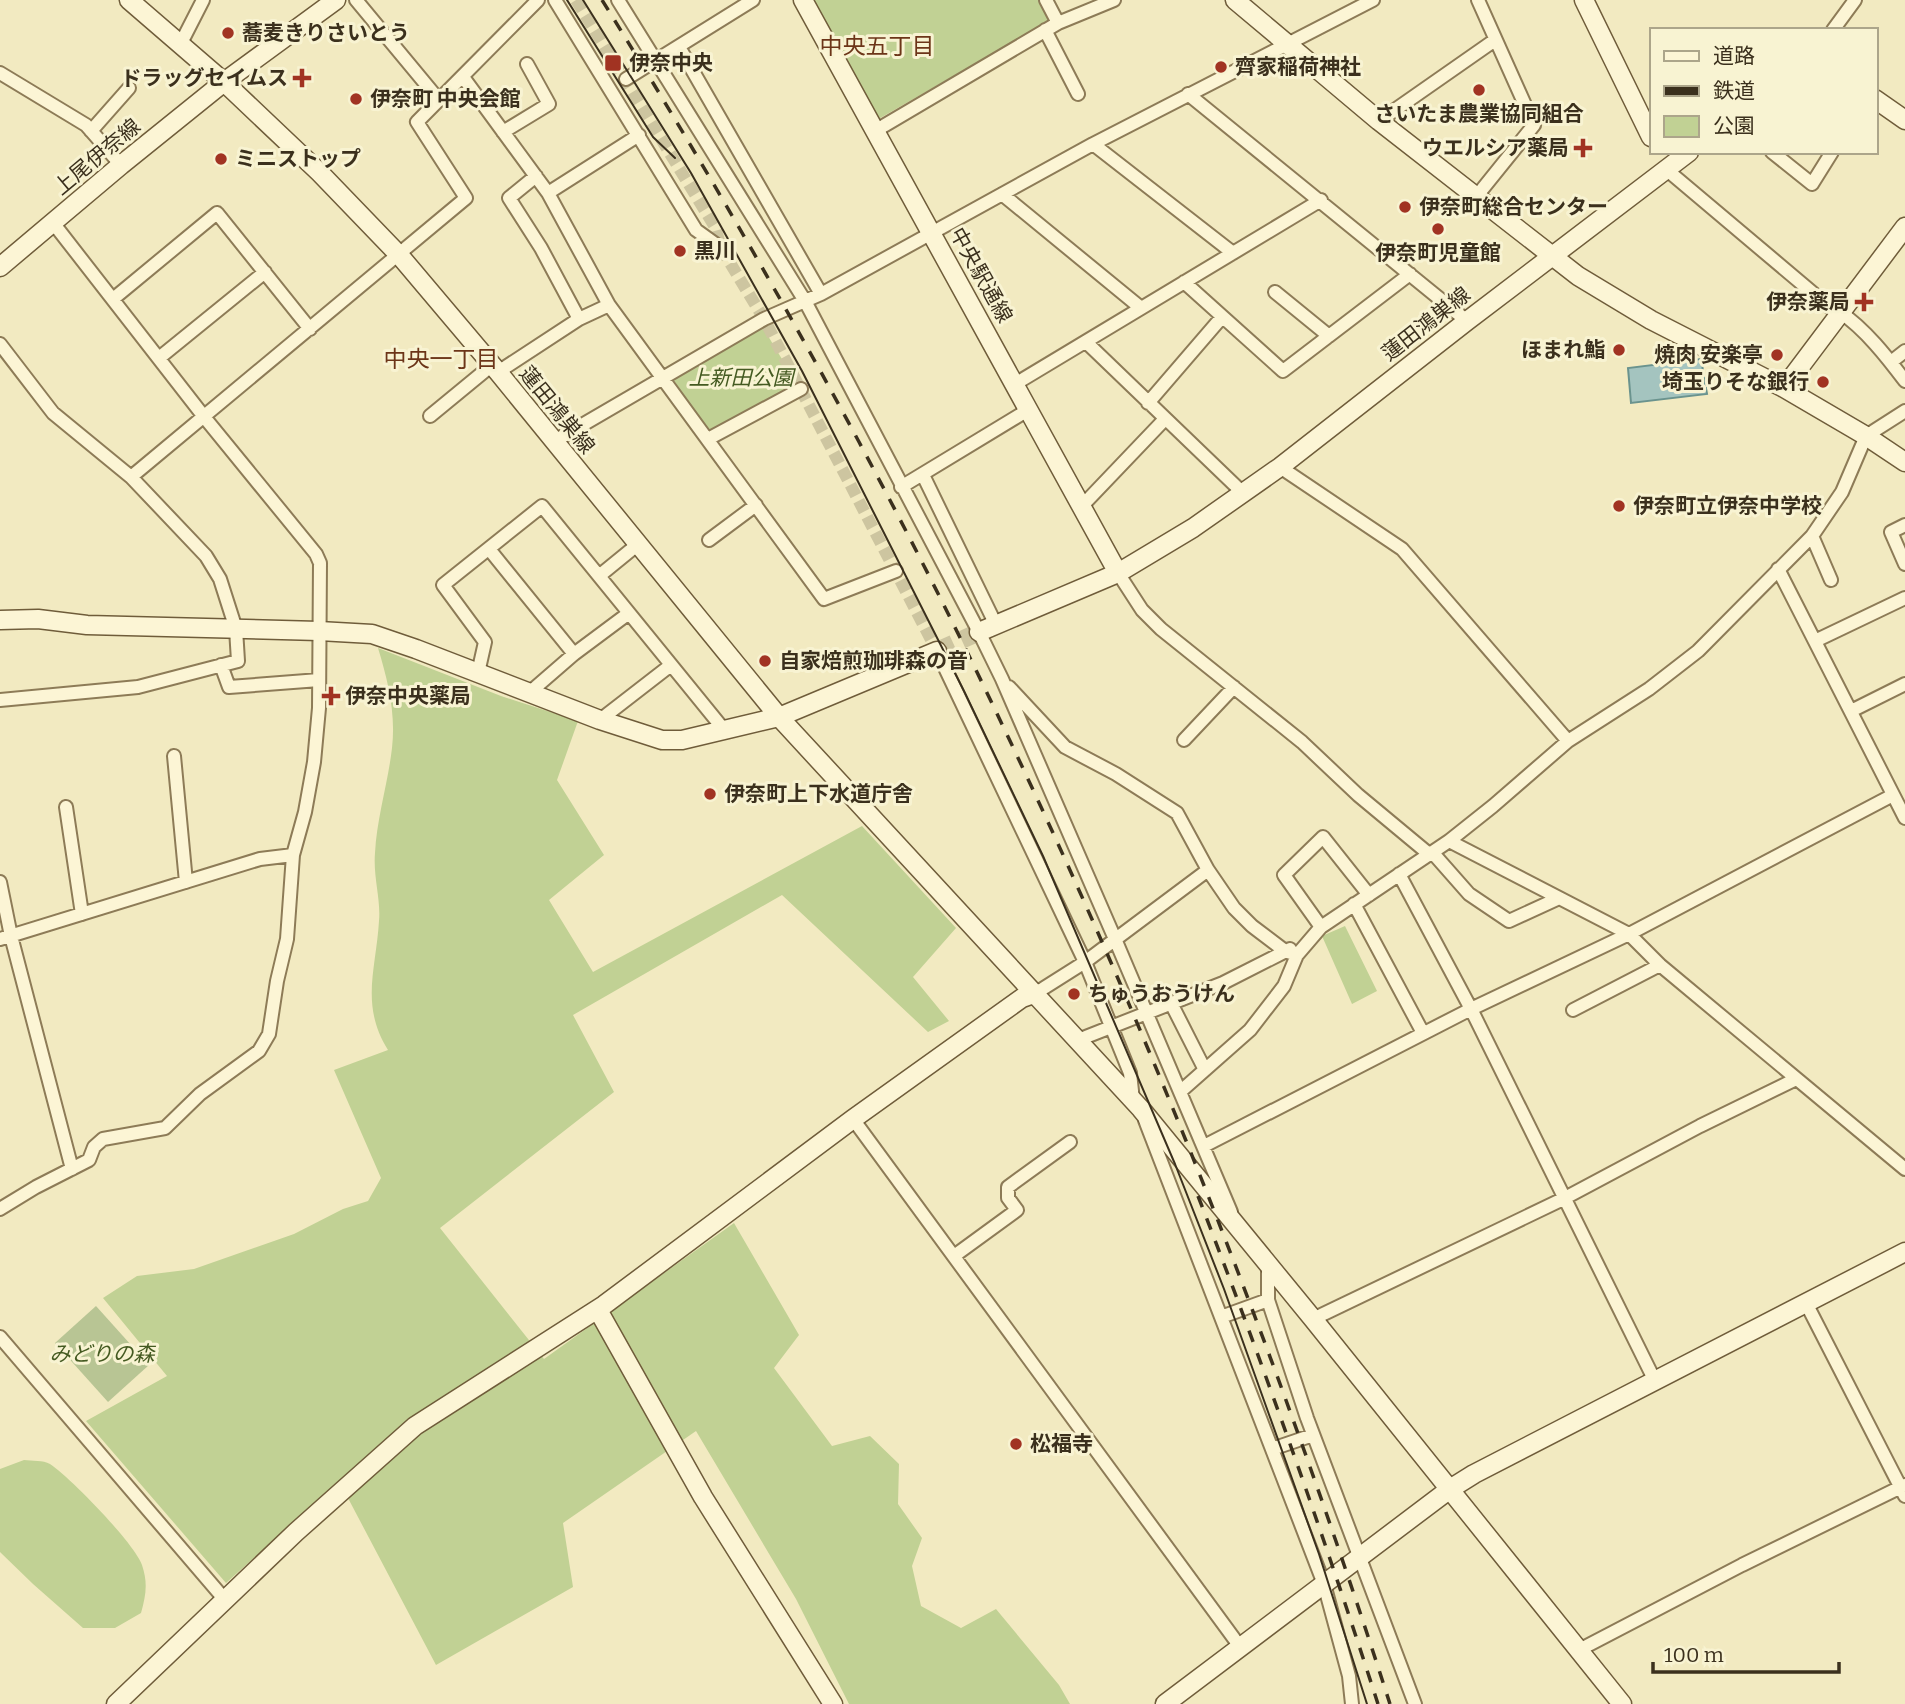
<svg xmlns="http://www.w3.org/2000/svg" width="1905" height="1704" font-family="Bitter,'Noto Sans JP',serif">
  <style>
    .green { fill: #c1d194 }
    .cemetery { fill: #b8c594 }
    .water { fill: #a4c4bf; stroke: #6a938e; stroke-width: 2 }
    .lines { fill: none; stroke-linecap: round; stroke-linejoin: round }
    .street-tunnel { stroke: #cdc5a0; stroke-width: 12; stroke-dasharray: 12 6; stroke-linecap: butt }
    .secondary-tunnel { stroke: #cdc5a0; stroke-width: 18; stroke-dasharray: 18 9; stroke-linecap: butt }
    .street-casing { stroke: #8d7b57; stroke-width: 16 }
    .secondary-casing { stroke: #6f5c3a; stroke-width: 21 }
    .street { stroke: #fcf5d5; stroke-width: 12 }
    .secondary { stroke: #fcf5d5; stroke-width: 18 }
    .tram { stroke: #3b301d; stroke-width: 2 }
    .rail { stroke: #3b301d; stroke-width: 3.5; stroke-dasharray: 12 12; stroke-linecap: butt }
    .poi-dot { fill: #a13322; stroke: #f8f3d2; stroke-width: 2.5 }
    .labels { text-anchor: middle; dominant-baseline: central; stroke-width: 6; stroke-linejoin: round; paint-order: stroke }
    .poi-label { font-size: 21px; font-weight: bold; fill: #3b301d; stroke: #f8f3d2; text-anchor: start }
    .street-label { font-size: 21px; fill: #3b301d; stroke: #f8f3d2 }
    .park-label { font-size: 21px; font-style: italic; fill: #445a21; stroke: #f8f3d2 }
    .neighbourhood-label { font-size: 23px; fill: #6c3518; stroke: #f8f3d2 }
  </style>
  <rect width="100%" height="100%" fill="#f2eac1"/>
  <path class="green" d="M812,0H1041L1051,20L875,121Z
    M762,326L797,384L710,434L673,379Z
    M378,648L501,696L578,721L557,780L604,855L549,900L593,972L862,826L956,928L913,977L949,1021L928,1032L782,895L573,1015L614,1092L440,1228L544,1359L734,1223L799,1335L774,1368L832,1446L870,1436L899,1464L898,1504L922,1538L912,1566L921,1606L961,1628L996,1609L1059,1685L1070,1704H849L796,1599L696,1431L563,1523L573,1587L436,1665L339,1481L226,1583L86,1421L167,1376L103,1298L137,1276L194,1269L294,1234L343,1209L368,1201L381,1178L334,1070L388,1050C360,1005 376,970 379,921C381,899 373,877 375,853C377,817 388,783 392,748C396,713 388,681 378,648Z
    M1345,926L1377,991L1352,1004L1322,936Z
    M24,1460C32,1461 43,1460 50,1464C70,1477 135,1544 142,1565C148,1583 146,1595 141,1613L115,1628H83L33,1584L0,1552V1469Z"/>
  <path class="cemetery" d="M96,1306L149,1365L108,1402L55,1343Z"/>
  <path class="water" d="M1701,359L1707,394L1631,403L1628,368Z"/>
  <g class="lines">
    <path class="street-tunnel" d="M576,0L715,227L721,248L764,319L937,651"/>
    <path class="secondary-tunnel" d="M937,651L979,632"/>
    <g class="street-casing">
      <path id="street" d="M356,0L439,100
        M555,0L696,230L721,248
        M618,0L805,301L979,632L1002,679L1115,939L1231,1212
        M1046,0L1058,23
        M1045,30L1078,94
        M1833,30L1855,0
        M180,45L203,0
        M679,47L821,294
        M0,73L86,125L121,165
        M463,77L548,193L609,305L824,599L896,571
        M626,79L753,0
        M1188,94L1467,321
        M1379,121L1495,40
        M91,131L129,88
        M875,131L1058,23L1114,0
        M503,132L549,104L527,64
        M1093,144L1233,253
        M1772,152L1812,184L1832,152
        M1667,170L1839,315
        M536,176L509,198L541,248L579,319
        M548,193L639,135
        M1002,194L1141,308
        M1476,197L1534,125L1478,0
        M1184,282L1283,371L1410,274
        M1275,292L1329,336
        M113,299L217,213L310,329
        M1840,312C1865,329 1887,357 1905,381
        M1086,342L1243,493
        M0,344L53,413L131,477L206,556L220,579L236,629L238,661L138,687L0,700
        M159,358L265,272
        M1891,362L1905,351
        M498,372L579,319L609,305
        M1015,384L1321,200
        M1148,403L1222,317
        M430,416L492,365
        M708,439L801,389
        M553,442L764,319L821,294L1093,144L1373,0
        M1280,467L1402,549L1568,741
        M923,475L996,625
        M131,477L466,198L417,122L538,0
        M901,487L1028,410
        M1082,506L1165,419
        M1905,525L1891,532L1905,564
        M1812,536L1831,580
        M709,540L756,505
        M489,549L574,654
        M1778,569L1905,818
        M1118,573L1142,610L1161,629L1302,742L1358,795L1429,854
        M599,576L637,545
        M1815,641L1905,598
        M937,651L1085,962L1130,1073L1133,1100
        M221,665L229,687L319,680
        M478,673L485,642L443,585L542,506L725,731
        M1009,687L1065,747L1116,774L1177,813L1208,870L1234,908L1252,926L1285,951L1297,955
        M529,693L574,654L629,613
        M1851,711L1905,684
        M600,720L671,665
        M1184,740L1234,687
        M174,756L186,882
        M66,807L82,914
        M1449,841L1629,934L1660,965L1905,1169
        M1432,852L1469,894L1509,921L1557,899
        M1399,874L1471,1009L1654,1379
        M0,882L11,936L72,1169
        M1354,904L1423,1033
        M1321,927L1284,875L1323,837L1369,895
        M0,939L260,859L293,855
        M1036,993L1085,962L1208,870
        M1171,1003L1205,1070
        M1573,1010L1660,965
        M1078,1040L1223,983L1290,949
        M1181,1091L1250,1030L1284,986L1297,955L1321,927L1449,841L1493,806L1568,741L1649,689L1698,651L1812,536L1842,492L1866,436L1905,411
        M853,1119L1241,1648
        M1145,1120L1324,1584L1349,1676L1352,1704
        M1204,1146L1471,1009L1629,934L1893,795
        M0,1209L36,1187L89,1160L94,1147L103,1139L165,1128L200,1094L259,1051L269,1034L277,981L287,939L293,855L305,812L314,762L319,708L320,563L316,554L205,418L54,224
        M954,1256L1017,1210L1008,1198V1187L1070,1142
        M1268,1266V1300L1307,1418L1415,1704
        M1806,1303L1905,1496
        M1221,1317L1268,1300
        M1313,1319L1563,1199L1700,1126L1796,1079
        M0,1337L226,1601
        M1272,1449L1313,1435
        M1579,1650L1742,1565L1905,1485"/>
    </g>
    <g class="secondary-casing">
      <path id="secondary" d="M129,0L224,82L320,173L400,256L498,372L779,717L1141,1109L1313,1319L1622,1704
        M803,0L1118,573
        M1235,0L1379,121L1578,276L1651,320L1784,388L1866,436L1905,462
        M1584,0L1651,137
        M1875,99L1905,120
        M0,267L121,165L224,82L336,0
        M1784,388L1905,227
        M0,620L38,619L87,625L319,631L372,634L416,649L600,720L662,740H682L779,717L937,651
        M979,632L1118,573L1193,528L1280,467L1467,321L1689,152
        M598,1310L703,1497L833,1704
        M116,1704L296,1532L415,1426L604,1305L853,1119L1022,998L1036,993
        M1165,1704L1450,1489L1474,1474L1905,1252"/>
    </g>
    <use href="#street" class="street"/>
    <use href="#secondary" class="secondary"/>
    <path class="tram" d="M567,0L653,137L675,158
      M583,0L691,173L802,371L964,691L1043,856L1175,1164L1224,1289L1319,1554L1367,1704"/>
    <path class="rail" d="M602,0C747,233 882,472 1000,720C1153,1039 1282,1367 1390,1704
      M1198,1196C1263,1364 1323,1533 1378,1704"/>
  </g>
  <g class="poi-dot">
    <circle cx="228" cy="33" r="7"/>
    <rect x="604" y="54" width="18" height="18" rx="3.5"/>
    <circle cx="1221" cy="67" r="7"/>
    <path d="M298.5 67.5h7v7h7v7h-7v7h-7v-7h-7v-7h7z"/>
    <circle cx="1479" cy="90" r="7"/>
    <circle cx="356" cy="99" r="7"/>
    <path d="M1579.5 137.5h7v7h7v7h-7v7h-7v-7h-7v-7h7z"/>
    <circle cx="221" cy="159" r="7"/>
    <circle cx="1405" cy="207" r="7"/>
    <circle cx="1438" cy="229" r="7"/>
    <circle cx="680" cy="251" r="7"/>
    <path d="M1860.5 291.5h7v7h7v7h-7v7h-7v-7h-7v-7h7z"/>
    <circle cx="1619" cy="350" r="7"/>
    <circle cx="1777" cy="355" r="7"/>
    <circle cx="1823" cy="382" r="7"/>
    <circle cx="1619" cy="506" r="7"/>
    <circle cx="765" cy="661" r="7"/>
    <path d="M327.5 685.5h7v7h7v7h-7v7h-7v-7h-7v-7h7z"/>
    <circle cx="710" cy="794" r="7"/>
    <circle cx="1074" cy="994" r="7"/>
    <circle cx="1016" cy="1444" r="7"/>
  </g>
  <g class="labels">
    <g class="poi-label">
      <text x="242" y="33">蕎麦きりさいとう</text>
      <text x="629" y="63">伊奈中央</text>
      <text x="1235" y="67">齊家稲荷神社</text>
      <text x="288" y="78" text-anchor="end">ドラッグセイムス</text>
      <text x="370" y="99">伊奈町 中央会館</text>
      <text x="1479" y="114" text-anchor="middle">さいたま農業協同組合</text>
      <text x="1569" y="148" text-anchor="end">ウエルシア薬局</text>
      <text x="235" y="159">ミニストップ</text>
      <text x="1419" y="207">伊奈町総合センター</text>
      <text x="694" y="251">黒川</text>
      <text x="1438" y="253" text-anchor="middle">伊奈町児童館</text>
      <text x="1850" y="302" text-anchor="end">伊奈薬局</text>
      <text x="1605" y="350" text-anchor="end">ほまれ鮨</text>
      <text x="1763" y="355" text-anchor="end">焼肉 安楽亭</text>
      <text x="1809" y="382" text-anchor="end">埼玉りそな銀行</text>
      <text x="1633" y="506">伊奈町立伊奈中学校</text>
      <text x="779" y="661">自家焙煎珈琲森の音</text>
      <text x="345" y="696">伊奈中央薬局</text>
      <text x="724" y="794">伊奈町上下水道庁舎</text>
      <text x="1088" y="994">ちゅうおうけん</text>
      <text x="1030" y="1444">松福寺</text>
    </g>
    <g class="street-label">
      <text transform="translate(97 157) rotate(-40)">上尾伊奈線</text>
      <text transform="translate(981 275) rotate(61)">中央駅通線</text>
      <text transform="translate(1426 324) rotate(-38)">蓮田鴻巣線</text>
      <text transform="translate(557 410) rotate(51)">蓮田鴻巣線</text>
    </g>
    <g class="park-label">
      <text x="741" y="378">上新田公園</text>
      <text x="102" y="1354">みどりの森</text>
    </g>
    <g class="neighbourhood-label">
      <text x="877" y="46">中央五丁目</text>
      <text x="441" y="359">中央一丁目</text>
    </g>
  </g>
  <rect x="1650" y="28" width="228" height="126" fill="#f8f3d2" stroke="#aca58a" stroke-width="2"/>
  <rect x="1664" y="51" width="35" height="10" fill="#fcf5d5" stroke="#aca58a" stroke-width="2"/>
  <text x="1713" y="63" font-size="21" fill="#3b301d">道路</text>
  <rect x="1664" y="86" width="35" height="10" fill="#3b301d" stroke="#aca58a" stroke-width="2"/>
  <text x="1713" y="98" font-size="21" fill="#3b301d">鉄道</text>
  <rect x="1664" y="116" width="35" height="21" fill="#c1d194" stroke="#aca58a" stroke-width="2"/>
  <text x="1713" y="133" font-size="21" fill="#3b301d">公園</text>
  <path d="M1653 1662v10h186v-10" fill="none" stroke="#3b301d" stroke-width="3.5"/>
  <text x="1664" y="1662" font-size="21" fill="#3b301d" stroke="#f8f3d2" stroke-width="5" paint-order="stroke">100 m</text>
</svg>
